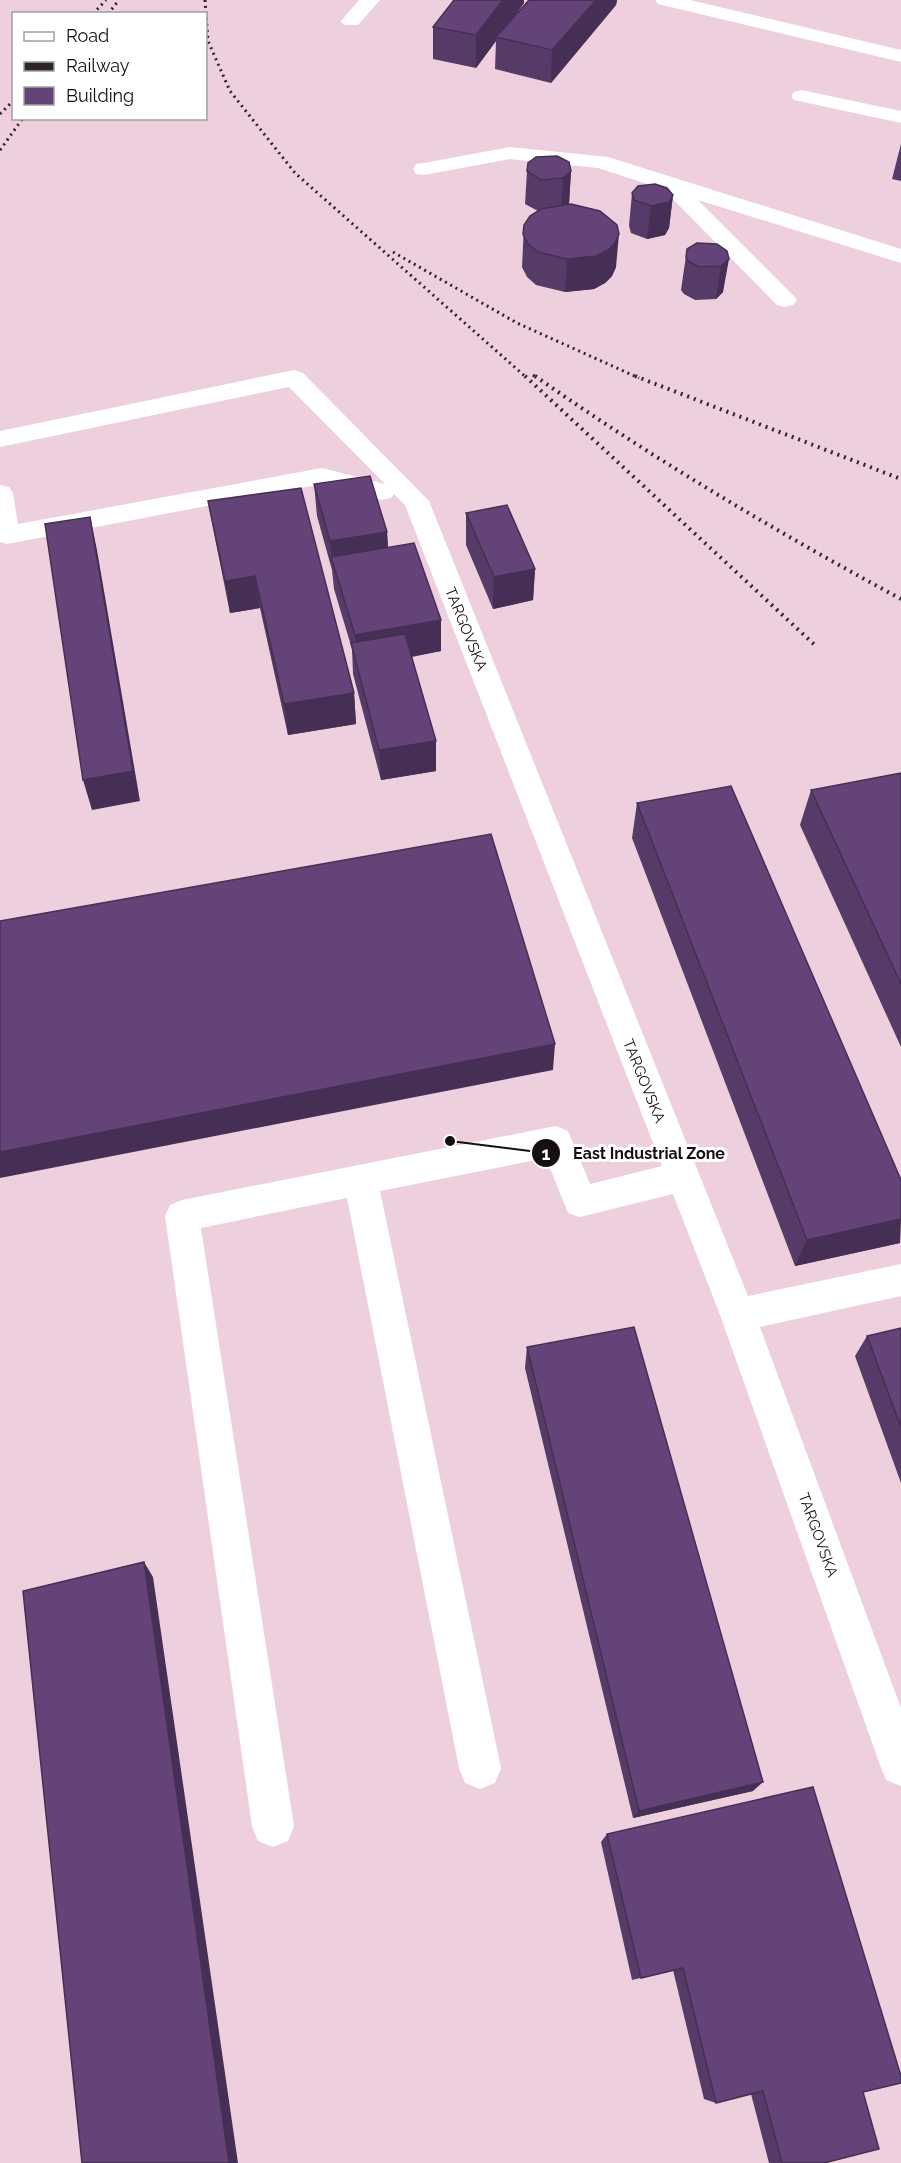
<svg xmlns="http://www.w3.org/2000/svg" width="901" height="2163" font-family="Raleway,sans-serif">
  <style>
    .built { fill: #eecfde; fill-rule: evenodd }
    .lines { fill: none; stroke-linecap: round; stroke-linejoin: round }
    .minor { fill: #fff; fill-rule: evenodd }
    .rail-far1 { stroke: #2e2429; stroke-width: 3; stroke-dasharray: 2 4; stroke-linecap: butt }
    .rail { stroke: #2e2429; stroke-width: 4; stroke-dasharray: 2 5; stroke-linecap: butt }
    .wall { fill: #563a67 }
    .shaded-wall { fill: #462f54 }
    .building { fill: #644378; stroke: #462f54; stroke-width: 1.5 }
    .labels { text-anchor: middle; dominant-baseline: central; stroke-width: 6; stroke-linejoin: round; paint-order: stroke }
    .street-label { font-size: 15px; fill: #160e12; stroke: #fff }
    .leader { fill: none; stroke: #160e12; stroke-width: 2 }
    .callout-dot { fill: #160e12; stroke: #fff; stroke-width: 2 }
    .mark-label { font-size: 18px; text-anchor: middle; font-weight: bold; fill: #fff }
    .callout-label { font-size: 16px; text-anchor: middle; font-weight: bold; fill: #160e12; stroke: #fff; stroke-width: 6; stroke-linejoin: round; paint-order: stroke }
  </style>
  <rect width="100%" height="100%" fill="#f6dee9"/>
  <path class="built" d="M0,0H901V2163H0ZM14,14H206V118H14Z"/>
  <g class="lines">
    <path class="minor" d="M359,0H380L358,25H344L341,21Z
      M655,0H690L901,50V62L658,4Z
      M801,90L901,111V123L794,100L791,96L794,92Z
      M510,147L608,157L901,249V263L698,200L793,295L797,300L793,305L785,307L777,305L663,189L598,168L510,159L424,175L416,174L413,169L416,164L424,163Z
      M294,370L303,373L429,501L748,1296L901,1264V1296L760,1327L901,1708V1786L886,1780L880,1765L720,1315L673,1194L580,1217L568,1213L546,1158L380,1191L501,1768L495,1783L480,1789L465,1783L459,1768L347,1198L201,1228L294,1826L288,1841L273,1847L258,1841L252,1826L165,1216L170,1205L182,1200L556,1126L568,1131L590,1184L662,1166L405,505L394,494L391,498L382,500L322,484L7,544L0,542V485L9,487L13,493L18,524L322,468L385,484L289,387L0,447V431Z"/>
    <path class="rail-far1" d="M205,0L208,41L230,91L295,173L527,378
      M93,14L106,0
      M108,14L119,0
      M0,114L14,100
      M0,150L23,118
      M393,252L517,323L639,378
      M533,375L537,378"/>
    <path class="rail" d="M525,376L817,647
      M535,376C652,458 775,531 901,599
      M635,376L901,479"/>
  </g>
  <path class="wall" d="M529,0H617L616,5L551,83L495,69L496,41L476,68L433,59V27L524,3L513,18Z
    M901,144V181L892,179Z
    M527,171H571L569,204L568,205L616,267L612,276L605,283L594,289L565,292L536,285L527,277L522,267L524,225L538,211L525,204Z
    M632,193L673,195L669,228L665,235L647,239L631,233L629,226Z
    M687,249L727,251L723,292L716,299L695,300L684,294L681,290Z
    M314,484L387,532L388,547L441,651L412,657L436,771L381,780L353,674L352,649L334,589L332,570L317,516Z
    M208,501L354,693L356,724L288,735L260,608L230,613L214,533Z
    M466,513L535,569L533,600L493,609L466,545Z
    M901,773V1047L800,825L811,790Z
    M637,803L901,1180L900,1243L795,1266L632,838Z
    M901,1328V1483L855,1356L867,1336Z
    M527,1347L753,1791L633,1818L525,1368Z
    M607,1834L863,2092L824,2163H769L751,2094L716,2103L704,2099L673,1970L632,1980L601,1842Z"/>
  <path class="shaded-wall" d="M503,0H524V3L499,37H496V41L476,68V35Z
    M596,0H617L616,5L551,83L552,50Z
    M571,171L569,204L561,211L563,178Z
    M673,195L669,228L665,235L647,239L651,206Z
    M619,234L616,267L612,276L605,283L594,289L565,292L567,259Z
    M729,259L723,292L716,299L721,266Z
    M90,517L97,550L140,801L92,810L83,780Z
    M387,532L389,564L332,560L330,541Z
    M535,569L533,600L493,609L494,577Z
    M255,576L260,608L230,613L225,581Z
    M441,620V651L357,666L355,635Z
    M354,693L356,724L288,735L284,704Z
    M436,741V771L381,780L379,750Z
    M555,1044L553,1070L0,1178V1152Z
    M901,1219L900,1243L795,1266L807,1240Z
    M144,1562L153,1577L238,2163H229Z
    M763,1782L753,1791L633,1818L639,1811Z"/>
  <path class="building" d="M454,0H503L476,35L433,27Z
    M529,0H596L552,50L496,37Z
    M557,156L569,162L571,171L563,178L541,180L527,171L528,163L536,157Z
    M655,184L667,188L673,195L669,202L651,206L634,200L632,193L638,186Z
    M571,204L600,211L617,225L619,234L615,243L608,250L596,256L567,259L538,252L528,244L523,234L524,225L530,216L541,209Z
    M697,243L717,244L727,251L729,259L721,266L699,267L688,261L686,257L687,249Z
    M370,476L387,532L330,541L314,484Z
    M301,488L354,693L284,704L255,576L225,581L208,501Z
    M507,505L535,569L494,577L466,513Z
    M90,517L133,771L83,780L45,524Z
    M414,543L441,620L355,635L331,557Z
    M405,634L436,741L379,750L351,643Z
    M901,773V984L811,790Z
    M731,786L901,1180V1219L807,1240L637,803Z
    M491,834L555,1044L0,1152V921Z
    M634,1327L763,1782L639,1811L527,1347Z
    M901,1328V1427L867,1336Z
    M144,1562L229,2163H82L23,1591Z
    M813,1787L901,2076V2083L863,2092L879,2149L824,2163H782L763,2091L716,2103L683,1968L641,1978L607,1834Z"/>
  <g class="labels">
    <g class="street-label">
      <text transform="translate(466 629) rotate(68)">TARGOVSKA</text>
      <text transform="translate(644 1081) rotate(68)">TARGOVSKA</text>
      <text transform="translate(818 1535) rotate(70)">TARGOVSKA</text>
    </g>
  </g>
  <path class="leader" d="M450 1141L546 1153"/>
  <g class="callout-dot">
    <circle cx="450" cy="1141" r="6"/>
    <circle cx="546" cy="1153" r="15"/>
  </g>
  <g class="mark-label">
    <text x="546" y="1160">1</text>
  </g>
  <g class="callout-label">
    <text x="649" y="1159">East Industrial Zone</text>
  </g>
  <rect x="12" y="12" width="195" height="108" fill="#ffffff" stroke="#a29fa0" stroke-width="1.5"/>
  <rect x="24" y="32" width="30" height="9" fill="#ffffff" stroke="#a29fa0" stroke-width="1.5"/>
  <text x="66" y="42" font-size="18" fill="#160e12">Road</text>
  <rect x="24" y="62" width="30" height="9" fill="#2e2429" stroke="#a29fa0" stroke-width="1.5"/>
  <text x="66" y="72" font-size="18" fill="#160e12">Railway</text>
  <rect x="24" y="87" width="30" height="18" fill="#644378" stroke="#a29fa0" stroke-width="1.5"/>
  <text x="66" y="102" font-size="18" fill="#160e12">Building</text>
</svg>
